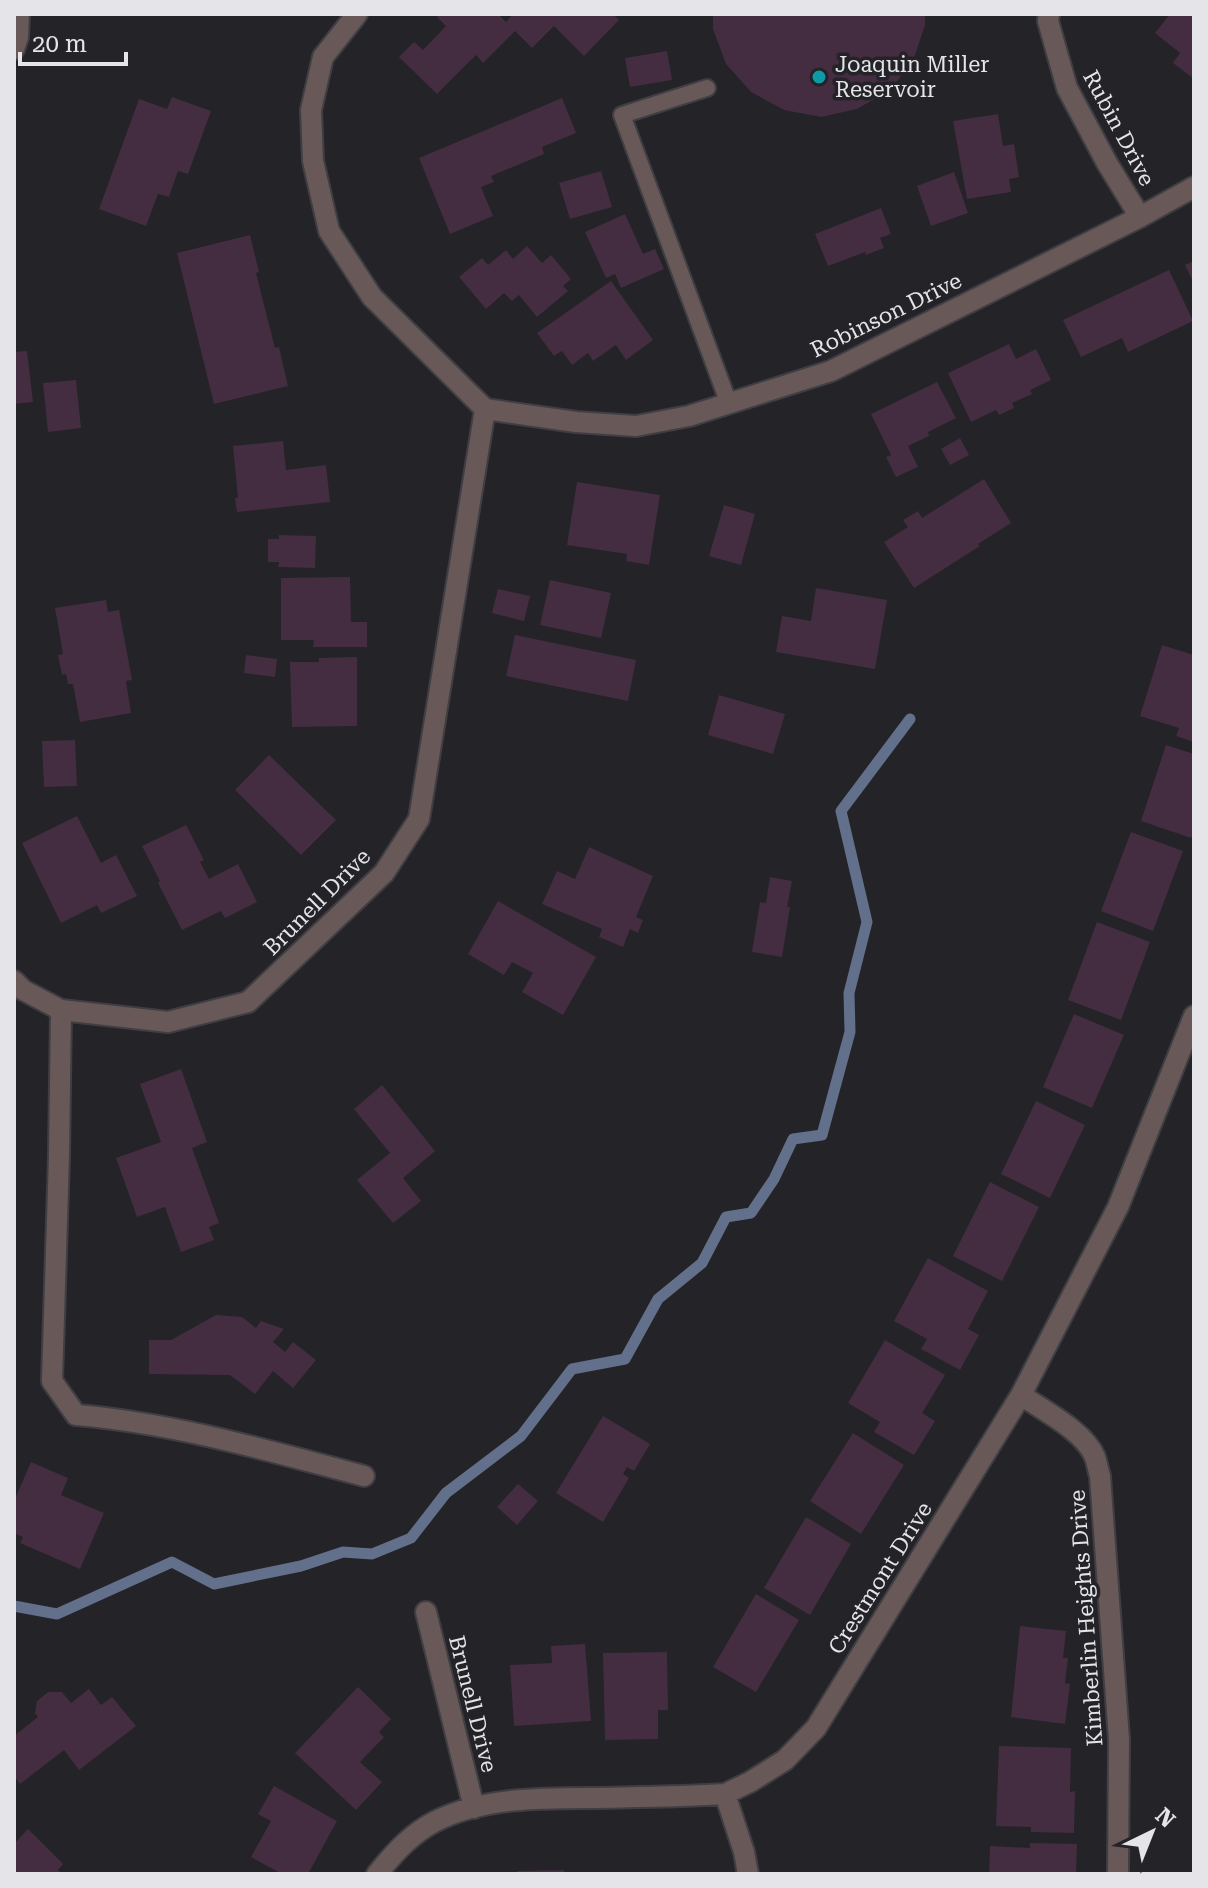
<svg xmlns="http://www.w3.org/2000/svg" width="1208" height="1888" font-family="'Roboto Serif',serif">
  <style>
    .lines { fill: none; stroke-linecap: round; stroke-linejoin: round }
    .stream { stroke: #62708b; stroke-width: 11 }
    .building { fill: #442d40 }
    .lane-casing { stroke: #3e3e43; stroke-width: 20 }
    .street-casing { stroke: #3e3e43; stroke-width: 24 }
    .lane { stroke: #685858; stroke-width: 16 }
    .street { stroke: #685858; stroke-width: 20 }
    .culture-dot { fill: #0f9aa8; stroke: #232328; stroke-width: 3 }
    .labels { text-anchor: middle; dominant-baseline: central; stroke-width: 7; stroke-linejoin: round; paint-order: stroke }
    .poi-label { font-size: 22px; fill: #e5e5e9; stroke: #232328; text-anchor: start }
    .street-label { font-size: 22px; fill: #e5e5e9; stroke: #232328 }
  </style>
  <rect width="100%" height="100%" fill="#232328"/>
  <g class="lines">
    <path class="stream" d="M14,1606L57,1614L172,1562L214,1584L301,1566L343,1552L372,1554L411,1538L446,1493L521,1436L572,1369L625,1359L658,1299L702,1263L726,1217L751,1213L774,1179L793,1139L822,1135L850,1032L849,993L867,922L841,811L910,719"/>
  </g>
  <path class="building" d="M440,14H498L506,22L513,14H613L619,20L584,56L554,26L532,48L515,31L483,63L476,55L437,94L399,57L414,42L423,50L446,26L437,17Z
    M713,14H925V25L913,61L890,90L857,109L821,117L784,110L751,92L726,64L713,29Z
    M1170,14H1194V79L1173,63L1180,53L1155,33Z
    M667,51L672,80L630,87L625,58Z
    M172,97L211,111L188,174L178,171L169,197L158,194L146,226L99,209L139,99L167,109Z
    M562,98L576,133L542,147L544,154L491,176L494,182L481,187L493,216L450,234L419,158Z
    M998,114L1003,146L1014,144L1019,177L1009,179L1011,192L967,199L953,121Z
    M601,171L612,207L570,219L559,183Z
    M954,172L968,213L931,226L917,186Z
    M881,208L891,234L880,238L884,248L866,255L865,252L828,266L815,234Z
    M625,214L643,254L655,249L664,269L621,288L615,274L606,278L585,232Z
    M250,235L259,272L256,273L275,348L279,347L288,386L214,404L177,253Z
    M527,246L542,263L551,255L571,279L563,286L568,291L537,317L519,295L512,301L504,293L486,309L459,277L482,258L488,265L506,250L513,259Z
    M1194,261V284L1185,265Z
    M1169,270L1193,321L1128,352L1122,338L1081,357L1063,320Z
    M611,281L653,340L626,360L616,345L593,361L588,353L572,365L562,351L554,356L537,333Z
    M1009,344L1016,359L1036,349L1051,380L1030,390L1032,394L1012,403L1014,408L999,415L996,410L971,422L948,373Z
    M27,351L33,402L14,404V352Z
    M76,380L81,428L48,432L43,383Z
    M937,382L956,418L928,432L929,436L908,446L918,467L896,477L886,457L891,455L871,414Z
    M960,438L969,455L950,465L941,449Z
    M283,441L286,470L326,465L330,502L237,512L235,498H238L233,446Z
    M984,479L1011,523L978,544L980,546L914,588L884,542L908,527L903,520L918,511L922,518Z
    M577,482L660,495L649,565L626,561L627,554L567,545Z
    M724,505L755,514L741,565L709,556Z
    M279,535L316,536L315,568L278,567L279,562H268V539H279Z
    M350,577L351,622H367V647H313L314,640H281V578Z
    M550,580L611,593L601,638L540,625Z
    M816,588L887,600L875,669L776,652L782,616L811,621Z
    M498,589L530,596L524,621L492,613Z
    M106,600L108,612L119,610L132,680L126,681L131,713L80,722L73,684H68L66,674L62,675L58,655L63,654L55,608Z
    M515,635L636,660L628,701L506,676Z
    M1162,645L1194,655V742L1176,736L1179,728L1140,716Z
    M246,655L277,659L275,677L244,673Z
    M357,657V726L292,727L290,662H319V658Z
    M719,695L785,714L773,754L708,735Z
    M75,740L77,786L44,787L42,741Z
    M1166,745L1194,754V831L1191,838L1141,821Z
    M269,755L336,820L301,855L235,790Z
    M77,816L101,863L116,855L137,896L101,913L97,905L61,923L22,843Z
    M186,825L204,860L200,862L209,879L238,864L257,902L225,918L221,911L182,930L158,883L160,881L142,846Z
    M1131,832L1183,851L1153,931L1101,911Z
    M589,847L653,876L636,917L643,920L638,933L630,929L623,947L599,937L602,929L542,904L557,871L575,879Z
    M770,877L792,881L787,907H790L782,957L752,952L760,902L766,903Z
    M498,901L596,957L563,1015L522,992L533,973L512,962L504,975L468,954Z
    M1097,922L1150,942L1121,1020L1068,1000Z
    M1074,1014L1124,1035L1092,1108L1043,1087Z
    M181,1069L207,1142L192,1148L219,1223L209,1227L214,1240L181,1252L165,1207L137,1217L116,1158L161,1142L140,1084Z
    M382,1085L435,1151L403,1178L421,1201L393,1223L357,1180L390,1153L354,1109Z
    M1036,1101L1085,1125L1050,1198L1001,1174Z
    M990,1182L1039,1207L1002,1281L953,1256Z
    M928,1258L988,1291L968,1329L979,1335L960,1370L921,1349L927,1339L894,1321Z
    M216,1315L242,1317L256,1328L261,1321L284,1329L273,1342L285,1352L293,1342L316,1360L293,1388L273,1371L255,1394L230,1375L149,1374V1340H171Z
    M885,1340L945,1375L922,1413L935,1421L914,1455L874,1432L880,1422L848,1403Z
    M603,1416L650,1444L634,1471L627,1467L623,1474L629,1478L603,1522L556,1493Z
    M853,1433L904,1465L861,1534L810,1501Z
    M31,1462L68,1478L61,1495L104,1513L80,1569L20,1543L23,1537L14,1533V1501Z
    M518,1484L538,1501L517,1525L497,1507Z
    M806,1517L851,1544L810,1615L764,1588Z
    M756,1594L799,1620L756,1692L713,1667Z
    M1020,1626L1066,1631L1063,1658H1068L1065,1683L1070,1684L1065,1724L1011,1717Z
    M585,1644L591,1721L514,1726L510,1665L552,1663L551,1646Z
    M667,1652L668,1710H658V1739L605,1740L603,1653Z
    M358,1687L391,1719L379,1732L384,1737L360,1762L382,1782L356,1810L295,1753Z
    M89,1689L101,1705L112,1697L136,1726L79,1770L64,1750L20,1784L14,1776V1736L38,1717L35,1713L37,1701L48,1692H62L71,1703Z
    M999,1746L1071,1748L1070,1792L1075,1791L1074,1833L1031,1832V1827L996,1826Z
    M274,1786L337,1821L308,1874H282L251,1857L271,1821L258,1814Z
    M28,1829L63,1864L58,1870L62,1874H14V1844Z
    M1030,1843L1077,1844L1076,1874H989L990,1846L1030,1848Z
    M564,1870L565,1874H517V1871Z"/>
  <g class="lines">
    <g class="lane-casing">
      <path id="lane" d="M707,88L622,115L729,404"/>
    </g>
    <g class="street-casing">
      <path id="street" d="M357,14L323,57L311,110L313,161L329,231L372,297L485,409
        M1049,14L1048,21L1067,88L1107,163L1140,217
        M14,49L18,37L19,14
        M485,409L576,422L636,426L689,416L831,371L1140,217L1194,187
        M14,981L23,990L61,1010L168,1022L248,1002L384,873L419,819L485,409
        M61,1010L59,1156L52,1381L76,1415C174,1423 269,1451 364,1476
        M1021,1395C1044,1411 1084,1431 1095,1457C1097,1463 1098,1470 1100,1476L1119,1739L1118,1874
        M426,1612L474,1808
        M725,1794L744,1852L748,1874
        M377,1874C394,1853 412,1833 436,1821C482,1798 539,1798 588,1798C634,1797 679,1797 725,1794L750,1782L785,1760L816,1728L1021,1395L1118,1207L1194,1016"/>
    </g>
    <use href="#lane" class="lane"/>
    <use href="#street" class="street"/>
  </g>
  <circle class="culture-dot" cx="819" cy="77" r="8"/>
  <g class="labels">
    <g class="poi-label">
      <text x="835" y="64">Joaquin Miller<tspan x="835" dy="25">Reservoir</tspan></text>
    </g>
    <g class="street-label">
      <text transform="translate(1119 128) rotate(62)">Rubin Drive</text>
      <text transform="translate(886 315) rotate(-26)">Robinson Drive</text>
      <text transform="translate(317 902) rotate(-45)">Brunell Drive</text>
      <text transform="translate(880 1578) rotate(-58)">Crestmont Drive</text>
      <text transform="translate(1086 1618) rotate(-94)">Kimberlin Heights Drive</text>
      <text transform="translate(473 1704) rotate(76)">Brunell Drive</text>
    </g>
  </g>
  <rect width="1208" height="1888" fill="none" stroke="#e5e5e9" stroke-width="32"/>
  <g transform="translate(1152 1832) rotate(43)" stroke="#232328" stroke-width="6" paint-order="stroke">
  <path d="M0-6L14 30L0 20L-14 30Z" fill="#e5e5e9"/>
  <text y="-12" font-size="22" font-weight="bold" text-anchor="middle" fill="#e5e5e9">N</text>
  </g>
  <path d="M20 52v12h106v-12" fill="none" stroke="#e5e5e9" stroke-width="4"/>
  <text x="32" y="52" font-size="24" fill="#e5e5e9" stroke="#232328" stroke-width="6" paint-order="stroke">20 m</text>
</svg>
